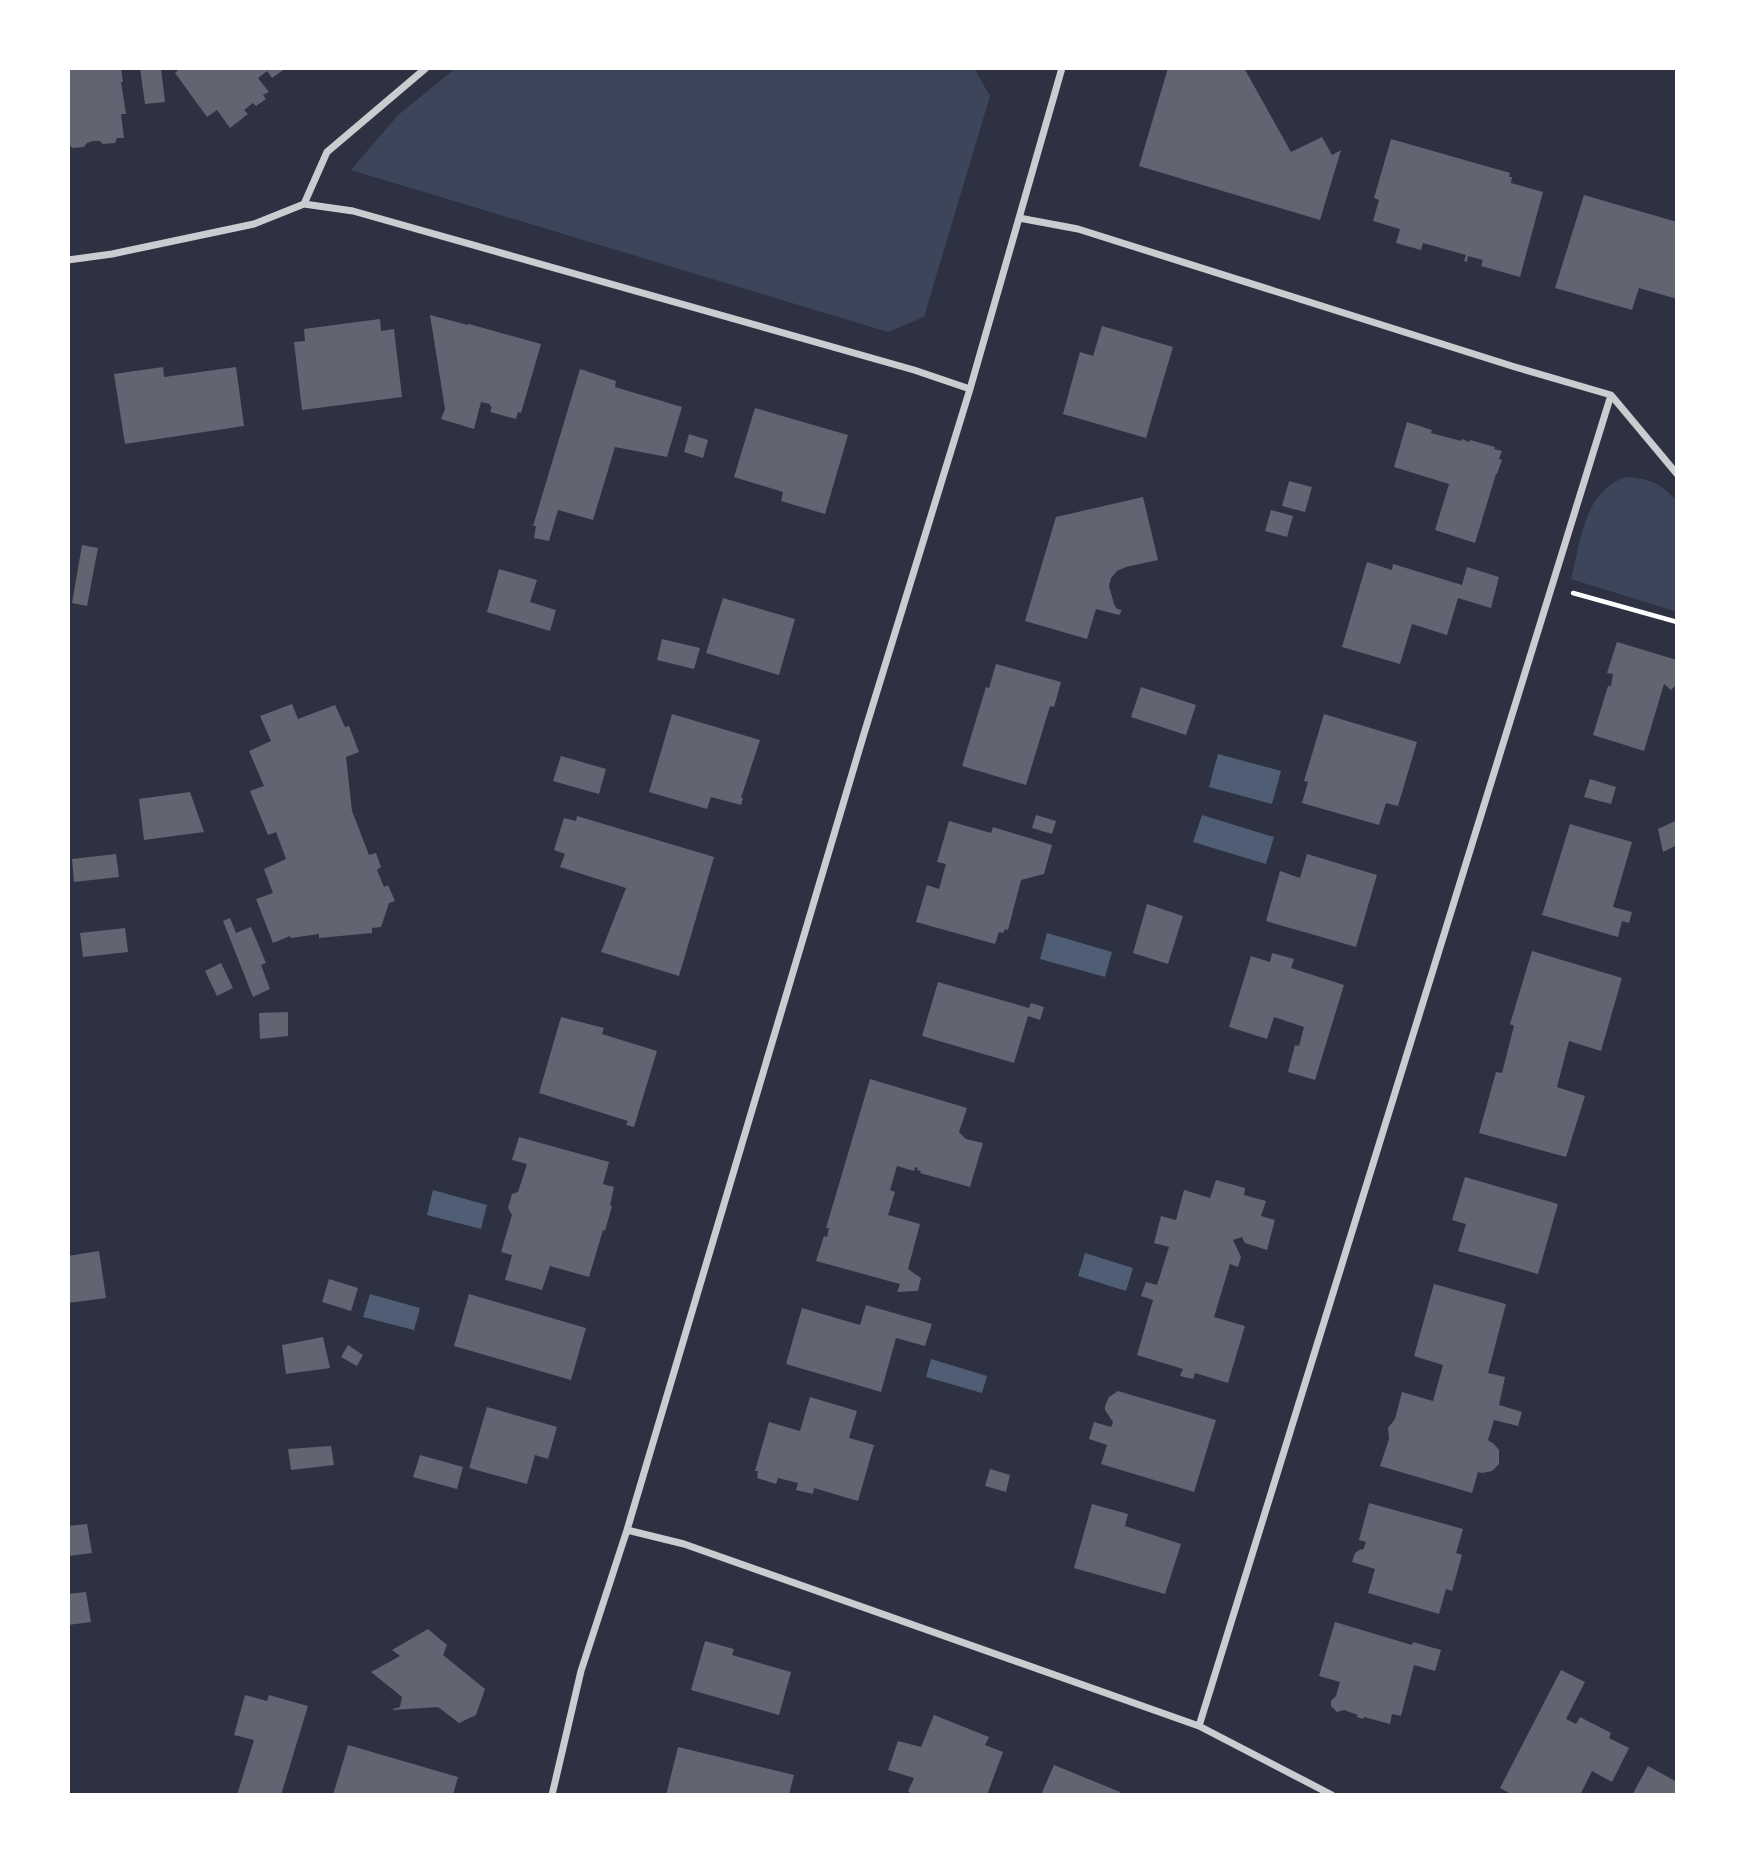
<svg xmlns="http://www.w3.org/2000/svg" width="1745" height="1863" font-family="'PT Sans',sans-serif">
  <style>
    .green { fill: #3c4559 }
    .water { fill: #4f5d75 }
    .building { fill: #626471 }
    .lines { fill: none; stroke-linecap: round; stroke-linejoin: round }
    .path { stroke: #fff; stroke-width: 4.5 }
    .minor { stroke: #caccd0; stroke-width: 7 }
  </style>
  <rect width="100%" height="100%" fill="#2d3142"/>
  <path class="green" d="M456,68H974L990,96L924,317L888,332L351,170L398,115Z
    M1626,477C1650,479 1662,483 1677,502V612L1571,579C1581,541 1583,492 1626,477Z"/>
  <path class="water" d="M1218,754L1281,771L1272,804L1209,787Z
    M1202,815L1274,837L1266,864L1193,842Z
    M1047,933L1112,952L1105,977L1040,959Z
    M433,1190L487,1205L481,1229L427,1215Z
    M1085,1253L1133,1268L1126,1291L1078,1276Z
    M370,1294L420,1308L414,1330L363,1317Z
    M931,1359L987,1376L982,1393L926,1377Z"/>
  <path class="building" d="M68,68H121L123,82H121L126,114H121L124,138H117L115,143L103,144L100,141H93L87,143L84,147L73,148L68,145Z
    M140,68H161L165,102L145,104Z
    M180,68H286L272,78L267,71L258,78L269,92L263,95L266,99L256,106L253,103L244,110L248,114L230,128L217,110L207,117L175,73Z
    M1168,68H1244L1291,152L1322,137L1332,155L1341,150L1320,220L1139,166Z
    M1391,139L1510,173L1509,177H1512L1511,183L1543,192L1520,277L1481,266L1483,260L1468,256L1467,262L1464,261L1466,255L1423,243L1421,250L1396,243L1400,229L1373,221L1379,200L1374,198Z
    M1584,195L1677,222V299L1639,288L1632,310L1555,288Z
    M430,315L468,325L469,324L541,344L521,413L518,412L516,419L490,412L492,407L490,406V404L481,402L474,429L441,419L445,409Z
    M380,319L381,331L394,329L402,397L302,410L294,342L305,341L304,329Z
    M1102,326L1173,347L1146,438L1063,414L1080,352L1093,356Z
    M163,367L164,377L236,367L244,426L125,444L114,374Z
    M580,369L616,381L615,387L682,407L667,457L615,447L593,520L558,510L549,541L534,538L536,526H533Z
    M755,408L848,435L825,514L781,501L783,492L734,477Z
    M1407,422L1432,430L1431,433L1461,441L1462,439L1469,442L1470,440L1495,447L1494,449L1502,451L1499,459L1502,460L1497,474H1496L1475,543L1435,530L1449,484L1394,467Z
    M689,434L708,440L703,458L684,452Z
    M1289,481L1312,487L1305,512L1282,506Z
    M1143,497L1158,560L1126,567L1117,571L1111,578L1109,586L1114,604L1117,609L1122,610L1119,615L1096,609L1087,639L1025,621L1056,517Z
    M1271,510L1293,516L1287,537L1265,531Z
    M82,545L98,548L87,606L72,603Z
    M1367,562L1392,570L1393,564L1462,585L1467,567L1499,577L1491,608L1458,598L1447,635L1412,624L1400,664L1342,647Z
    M499,569L537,580L530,602L556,610L550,631L487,612Z
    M723,598L795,619L779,675L706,653Z
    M662,639L700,648L694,669L657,660Z
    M1617,642L1677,660V684L1671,690L1664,684L1644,751L1593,735L1608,686H1611L1613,674L1607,673Z
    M996,664L1061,682L1054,707L1050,706L1026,785L962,766L986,687L989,688Z
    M1141,687L1196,705L1186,735L1131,717Z
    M292,704L298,719L335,705L345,727L349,726L359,752L346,757L352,811L369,855L376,853L381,867L377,870L384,887L388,885L395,901L389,903L381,927L372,928V933L319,938V934L291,938L290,936L273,943L256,899L273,893L264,869L286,859L276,832L268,835L250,791L264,786L249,751L271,741L260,716Z
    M672,714L760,740L741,798H743L741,805L711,797L707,809L649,792Z
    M1324,714L1417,742L1398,806L1386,803L1379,825L1302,803L1308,782L1304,781Z
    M561,756L606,769L599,794L553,781Z
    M1590,779L1616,787L1611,804L1584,797Z
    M190,792L204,832L144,840L139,799Z
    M1036,815L1056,821L1052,834L1032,828Z
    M577,816L714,857L679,976L601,952L626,888L560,867L565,854L554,850L564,818L576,821Z
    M1677,820V845L1663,852L1658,829Z
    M949,821L991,833L993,827L1052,845L1044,874L1021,880L1008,930L1005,929L1003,933L999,932L995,944L916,922L927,885L939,889L946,864L937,862Z
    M1570,824L1632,842L1613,907L1632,912L1629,923L1622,921L1618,937L1542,915Z
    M116,854L119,877L74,882L72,859Z
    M1307,854L1377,875L1356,947L1266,921L1280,871L1300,878Z
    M1147,904L1183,916L1168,964L1133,953Z
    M230,918L236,933L251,927L266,963L261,965L270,989L253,997L223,921Z
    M125,928L128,952L83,957L80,933Z
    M1532,951L1622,978L1601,1051L1569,1041L1557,1087L1585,1096L1566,1157L1479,1133L1496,1072L1502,1073L1514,1026L1510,1024Z
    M1272,953L1294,959L1291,968L1344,985L1315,1080L1288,1072L1295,1045L1299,1046L1304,1027L1274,1017L1267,1039L1229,1027L1251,956L1270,962Z
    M221,963L233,988L217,996L205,971Z
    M938,982L1029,1008L1031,1003L1044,1007L1040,1020L1028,1016L1014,1063L922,1036Z
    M288,1012V1036L260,1039L259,1013Z
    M561,1017L604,1028L602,1034L657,1051L634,1127L626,1125L628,1121L539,1093Z
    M870,1079L967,1108L959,1132L966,1139L983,1143L970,1187L920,1173L921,1171L917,1170L918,1168L915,1167L914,1171L897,1166L890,1190L895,1192L888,1215L920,1224L908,1269L921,1278L918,1291L897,1292L900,1284L816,1261L824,1236L827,1237L829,1228H826Z
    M519,1137L609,1162L603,1184L614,1187L610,1205L612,1206L605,1231L603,1230L589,1277L550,1266L542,1290L505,1280L512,1255L501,1252L512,1215L508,1208L512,1194L518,1192L527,1164L512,1160Z
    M1465,1177L1558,1204L1538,1274L1458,1251L1466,1224L1452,1220Z
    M1216,1180L1245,1188L1244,1195L1266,1201L1261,1216L1275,1220L1267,1250L1245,1243L1242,1237L1233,1240L1241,1257L1238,1267L1230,1264L1214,1317L1245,1326L1228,1383L1195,1373L1193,1379L1180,1376L1183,1369L1137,1355L1153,1300L1141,1296L1146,1282L1157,1285L1169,1247L1154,1243L1161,1216L1176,1220L1184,1190L1210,1198Z
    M99,1251L106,1298L68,1303V1256Z
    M329,1279L358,1288L351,1311L322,1302Z
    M1434,1284L1506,1304L1488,1373L1505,1377L1499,1405L1522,1412L1518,1426L1494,1420L1488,1440L1494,1444L1499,1450V1464L1492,1471L1482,1473L1478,1472L1472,1493L1380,1466L1389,1439L1388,1428L1395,1419L1402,1392L1433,1401L1443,1365L1414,1356Z
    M469,1294L586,1328L571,1380L454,1346Z
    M866,1305L932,1324L925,1346L896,1338L881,1392L786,1364L802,1308L860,1325Z
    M323,1337L330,1368L286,1374L282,1345Z
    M348,1345L363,1355L357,1366L341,1357Z
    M1118,1391L1216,1420L1194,1492L1101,1464L1107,1445L1089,1439L1094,1422L1111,1427L1113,1422L1105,1410V1406L1109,1397Z
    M810,1397L857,1411L849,1438L874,1445L858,1501L814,1488L813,1494L796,1490L798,1483L778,1478L776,1484L757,1478L758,1471H755L769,1422L800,1431Z
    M487,1407L557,1427L548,1459L535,1455L527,1484L469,1468Z
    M331,1446L334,1465L291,1470L288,1449Z
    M420,1455L463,1467L457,1489L413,1477Z
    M990,1469L1010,1475L1006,1492L985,1486Z
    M1369,1503L1463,1529L1456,1553L1462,1555L1452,1591L1446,1589L1439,1614L1368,1593L1375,1569L1352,1562L1355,1553L1361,1549L1363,1550L1366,1542L1359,1540Z
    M1092,1504L1128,1514L1125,1526L1181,1544L1165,1594L1074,1568Z
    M87,1524L92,1553L68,1556V1526Z
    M86,1592L91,1622L68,1625V1594Z
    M1335,1622L1412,1645L1413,1642L1441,1650L1435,1671L1414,1665L1401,1716L1392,1714L1390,1724L1364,1717L1363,1719L1357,1717L1358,1715L1344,1710L1337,1712L1331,1706V1701L1336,1696L1340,1682L1319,1676Z
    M428,1629L447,1645L443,1655L485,1689L476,1715L459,1723L438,1707L393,1710V1709L400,1707L402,1697L371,1672L400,1656L392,1650Z
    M705,1641L734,1649L732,1655L791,1672L779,1715L691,1690Z
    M1561,1670L1585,1682L1566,1719L1576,1724L1580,1717L1611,1733L1609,1738L1629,1748L1612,1782L1592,1771L1580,1795H1513L1500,1788Z
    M245,1695L267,1701L269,1695L308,1706L281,1795H237L254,1740L234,1735Z
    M934,1715L989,1737L985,1745L1003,1752L987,1795H912L908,1791L914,1778L888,1770L898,1741L921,1747Z
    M348,1745L458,1777L453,1795H333Z
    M678,1747L794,1775L789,1795H666Z
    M1054,1765L1120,1792L1119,1795H1041Z
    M1648,1766L1677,1782V1795H1632Z"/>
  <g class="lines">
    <path class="path" d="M1573,593L1677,622"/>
    <path class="minor" d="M304,204L327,152L426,68
      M1019,218L1078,229L1515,367L1611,395L1677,474
      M68,260L112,254L254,224L304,204L353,211L914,370L970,389
      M627,1530L684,1544L1199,1726L1332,1795
      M1199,1726L1611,395
      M552,1795L581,1671L627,1530L863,737L970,389L1062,68"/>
  </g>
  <rect width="1745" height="1863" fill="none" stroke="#ffffff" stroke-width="140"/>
</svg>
